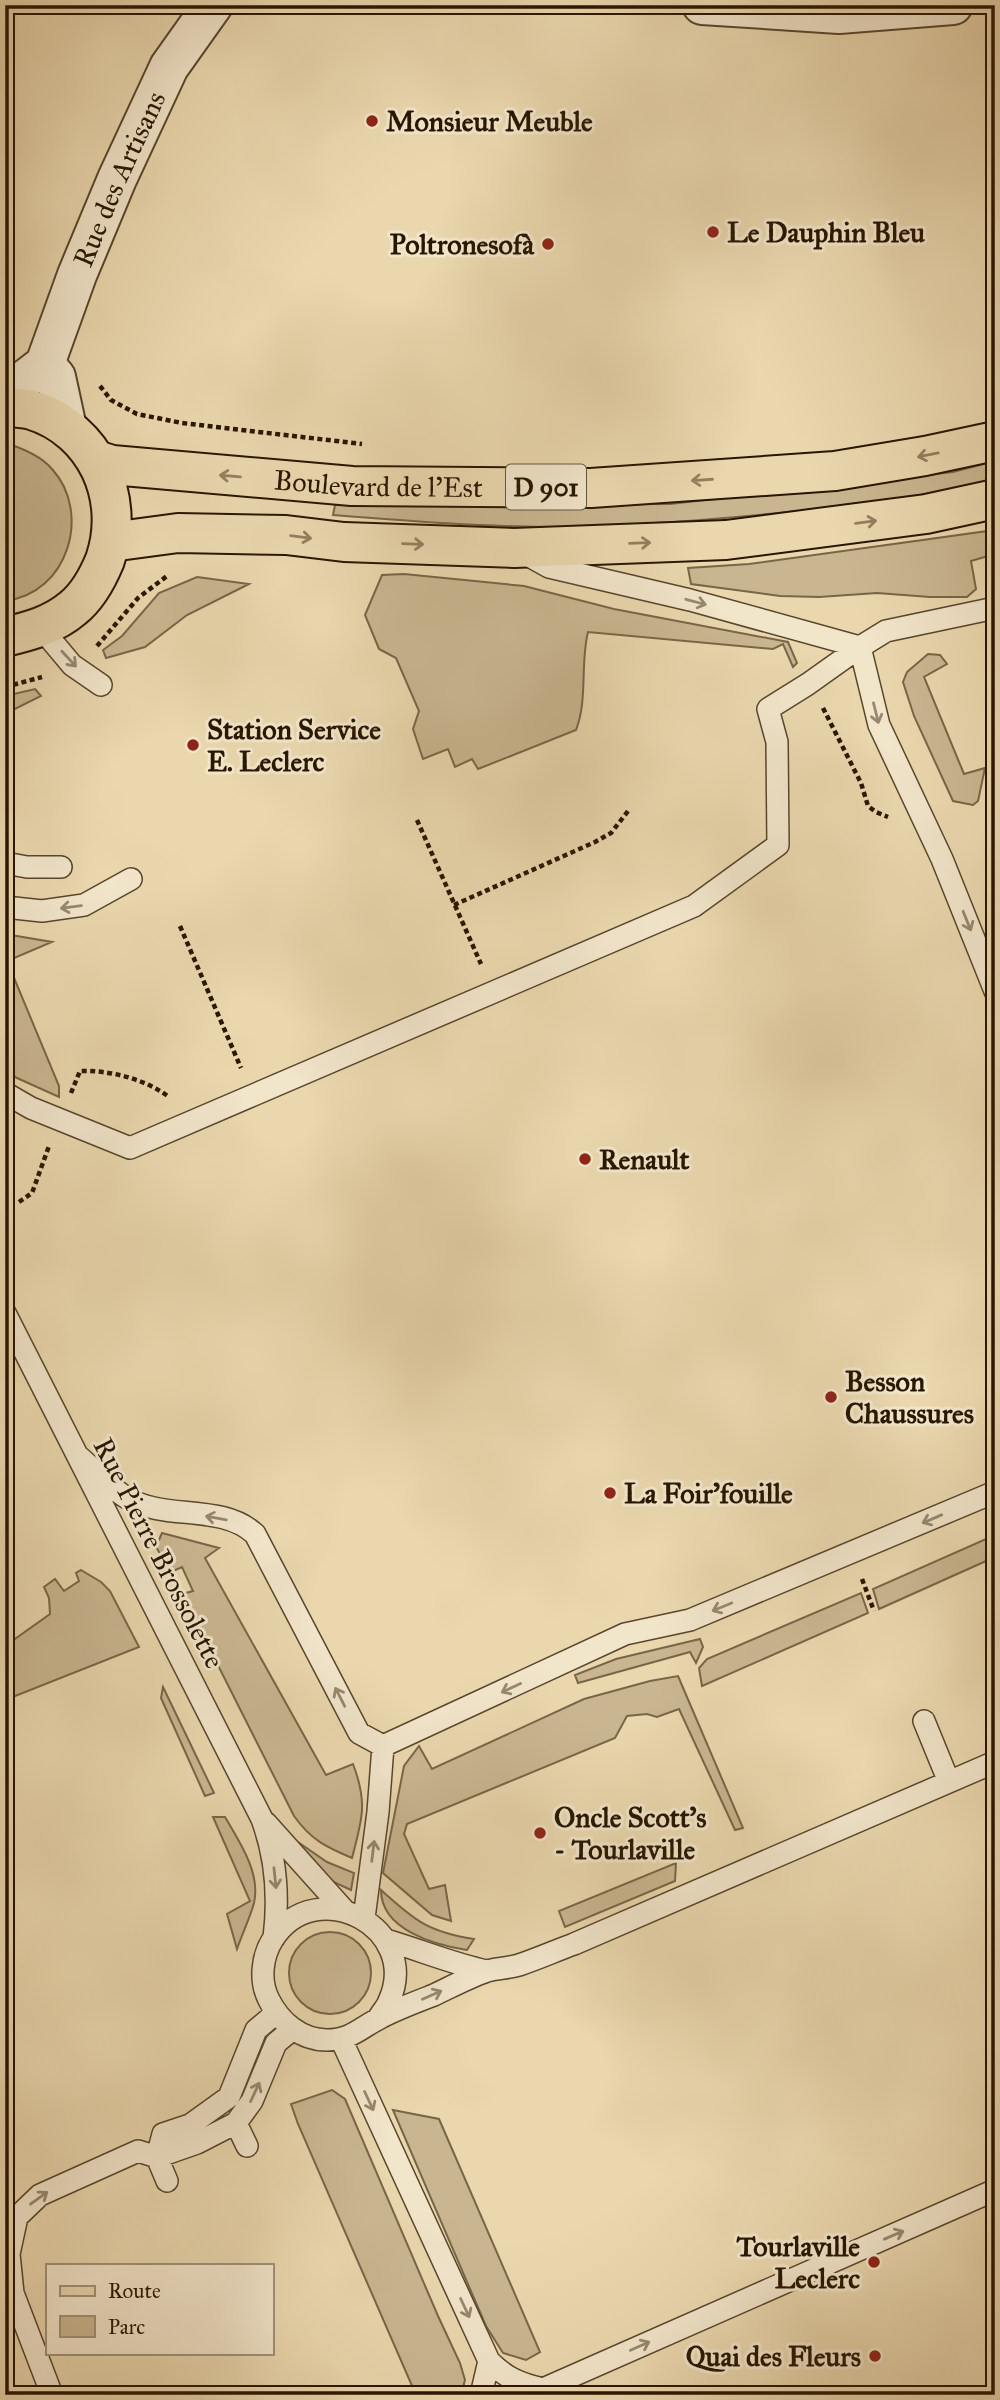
<svg xmlns="http://www.w3.org/2000/svg" width="1000" height="2400" font-family="'IM FELL Great Primer',serif">
  <style>
    .green { fill: #c9b690; stroke: #786648; stroke-width: 2 }
    .lines { fill: none; stroke-linecap: round; stroke-linejoin: round }
    .lane-casing { stroke: #58462c; stroke-width: 24 }
    .street-casing { stroke: #58462c; stroke-width: 42 }
    .primary-casing { stroke: #281600; stroke-width: 42 }
    .path { stroke: #281600; stroke-width: 4.5; stroke-dasharray: 5 3.5; stroke-linecap: butt }
    .lane { stroke: #f1e5ca; stroke-width: 21 }
    .street { stroke: #f1e5ca; stroke-width: 38 }
    .primary { stroke: #ead7ae; stroke-width: 38 }
    .oneway { stroke: #938060 }
    .oneway2 { stroke: #97886f }
    .poi-dot { fill: #8f2418; stroke: #f1e5ca; stroke-width: 2.5 }
    .labels { text-anchor: middle; dominant-baseline: central; stroke-width: 6; stroke-linejoin: round; paint-order: stroke }
    .shield { fill: #f1e5ca; stroke: #64543d; stroke-width: 2 }
    .shield-label { font-size: 26px; font-weight: bold; fill: #281600 }
    .poi-label { font-size: 28px; font-weight: bold; fill: #281600; stroke: #f1e5ca; text-anchor: start }
    .street-label { font-size: 28px; fill: #281600; stroke: #f1e5ca }
  </style>
  <rect width="100%" height="100%" fill="#ead7ae"/>
  <filter id="stains"><feTurbulence type="fractalNoise" baseFrequency=".00286" numOctaves="4"/><feColorMatrix values="0 0 0 0 .2 0 0 0 0 .09 0 0 0 0 .02 0 0 0 .5 -.17"/></filter>
  <radialGradient id="worn" r=".72"><stop offset=".6" stop-color="#630" stop-opacity="0"/><stop offset="1" stop-color="#630" stop-opacity=".3"/></radialGradient>
  <path class="green" d="M5,443C22,448 40,455 52,469C92,513 68,594 5,601Z
    M995,461V480C924,497 852,506 779,513C707,520 634,526 561,527C485,527 409,521 333,515L335,505L670,504L953,472Z
    M995,530V554L971,561L976,589L967,597H930L877,593L819,597L780,596L691,584L688,568L749,564Z
    M404,574L524,586L614,609L788,642L797,663L793,667L783,644L773,649L588,632C580,664 588,699 576,730L478,769L472,759L455,767L448,749L423,759L413,729L419,711L396,658L379,649L365,615L382,575Z
    M197,577L249,584L187,615L145,647L106,658L103,650L122,636L159,593Z
    M928,654L940,655L947,664L924,677L964,774L985,768L978,801L973,805L953,801L914,716L903,682L907,672Z
    M35,689L41,696L5,714V696Z
    M5,934L52,942L7,961L59,1086V1097L17,1078L5,1070Z
    M162,1533L219,1548L205,1558L326,1775L353,1764C368,1803 362,1820 352,1858C326,1847 311,1840 294,1816L182,1594L193,1591L182,1567L171,1572L156,1547Z
    M995,1535V1557L879,1609L873,1589Z
    M81,1570L101,1582L110,1591L139,1647L5,1700V1646L50,1614L49,1598L44,1587L55,1579L64,1591L79,1581L76,1573Z
    M861,1593L868,1613L702,1686L699,1668L707,1659Z
    M700,1639L703,1647L696,1663L690,1652L578,1683L575,1675L616,1659Z
    M678,1676L743,1828L735,1830L679,1709L657,1717L647,1714L627,1716L615,1738L407,1824L404,1834L429,1889L445,1885L451,1921L432,1915L383,1873L404,1766L419,1746L432,1769L584,1699L650,1681Z
    M163,1687L214,1793L205,1796L161,1698Z
    M213,1817H225C239,1841 261,1873 254,1903C250,1918 242,1934 237,1949L227,1914L250,1901Z
    M295,1840L327,1862L354,1873L351,1890L327,1879Z
    M676,1863L675,1881L565,1927L559,1911Z
    M381,1890C414,1920 428,1932 474,1939L467,1950C435,1945 381,1930 381,1890Z
    M289 1973a41 41 0 1 1 82 0a41 41 0 1 1-82 0Z
    M332,2090L345,2099L438,2316L460,2363L465,2380L461,2395H416L298,2124L291,2104Z
    M393,2110L439,2119L540,2352L526,2360L503,2353L486,2326Z"/>
  <g class="lines">
    <g class="lane-casing">
      <path id="lane" d="M522,552L549,567L690,600L860,647
        M41,628L72,665L101,685
        M860,647L879,725L942,859L995,991
        M5,863L27,867H61
        M5,907L42,911L84,905L131,879
        M5,1093L31,1108L130,1148L694,906L778,845L777,742L768,709L808,684L860,647L886,631L995,608
        M5,1313L262,1819C276,1857 279,1898 274,1938
        M78,1456C94,1469 110,1488 127,1498C166,1521 221,1503 255,1534L359,1733L383,1746L625,1634L690,1620L995,1492
        M924,1721L949,1782
        M266,1823L344,1910
        M364,1918L378,1812L383,1746
        M386,1940C420,1950 453,1964 487,1971
        M378,2019C381,2013 387,2007 389,2001C422,1928 316,1872 273,1939C262,1956 259,1981 269,2000C280,2022 301,2040 327,2040C351,2040 360,2028 380,2018C397,2009 416,2002 434,1995C451,1987 469,1977 487,1971C498,1968 509,1968 519,1965C537,1959 555,1951 574,1944L995,1762
        M341,2039L489,2361C506,2378 520,2384 543,2389L995,2190
        M236,2123L247,2146
        M167,2181L157,2157L163,2134L190,2125L229,2097L256,2030L276,2013
        M52,2395L13,2293L9,2254L17,2217L40,2195L138,2151L157,2157L197,2143L236,2123L252,2101L276,2043L293,2029
        M481,2395L489,2361"/>
    </g>
    <g class="street-casing">
      <g id="street">
        <path d="M702,5L839,14L953,5"/>
        <path d="M45,364L56,377L67,428"/>
        <path id="s1" d="M5,395L45,364L77,275L117,179L169,67L213,5"/>
      </g>
    </g>
    <g class="primary-casing">
      <g id="primary">
        <path d="M5,406C14,408 24,408 32,410C96,430 126,498 105,560C98,577 88,596 73,608C53,625 30,631 5,637"/>
        <path id="s2" d="M96,460L112,465L352,486L591,488L835,471L925,456L995,441"/>
        <path d="M111,542L178,533L286,535L344,542L514,548L726,540L926,514L995,499"/>
      </g>
    </g>
    <path class="path" d="M100,386L111,400L137,414L182,423L362,444
      M97,646L138,598L167,576
      M5,687L42,677
      M823,708L861,783L868,806L876,812L888,817
      M417,820L481,964
      M454,905L595,842L611,833L628,811
      M180,926L241,1068
      M71,1093L80,1071C110,1070 145,1079 169,1097
      M19,1202L32,1193L49,1146
      M862,1579L874,1611"/>
    <use href="#lane" class="lane"/>
    <use href="#street" class="street"/>
    <use href="#primary" class="primary"/>
  </g>
  <defs><path id="oneway-shaft" d="M-6 0H5M1.5-3L5.5 0L1.5 3" fill="none" stroke-width="1.6" stroke-linecap="round" stroke-linejoin="round" transform="scale(1.75)"/></defs>
  <g class="oneway">
    <use href="#oneway-shaft" transform="translate(928 455) rotate(169)"/>
    <use href="#oneway-shaft" transform="translate(230 476) rotate(-175)"/>
    <use href="#oneway-shaft" transform="translate(702 480) rotate(176)"/>
    <use href="#oneway-shaft" transform="translate(866 522) rotate(-7)"/>
    <use href="#oneway-shaft" transform="translate(301 537) rotate(7)"/>
    <use href="#oneway-shaft" transform="translate(640 543) rotate(-2)"/>
    <use href="#oneway-shaft" transform="translate(413 544) rotate(2)"/>
  </g>
  <g class="oneway2">
    <use href="#oneway-shaft" transform="translate(696 602) rotate(15)"/>
    <use href="#oneway-shaft" transform="translate(69 659) rotate(47)"/>
    <use href="#oneway-shaft" transform="translate(876 713) rotate(76)"/>
    <use href="#oneway-shaft" transform="translate(71 907) rotate(173)"/>
    <use href="#oneway-shaft" transform="translate(967 921) rotate(68)"/>
    <use href="#oneway-shaft" transform="translate(216 1518) rotate(-170)"/>
    <use href="#oneway-shaft" transform="translate(932 1519) rotate(157)"/>
    <use href="#oneway-shaft" transform="translate(722 1607) rotate(158)"/>
    <use href="#oneway-shaft" transform="translate(511 1688) rotate(155)"/>
    <use href="#oneway-shaft" transform="translate(340 1697) rotate(-117)"/>
    <use href="#oneway-shaft" transform="translate(373 1851) rotate(-83)"/>
    <use href="#oneway-shaft" transform="translate(275 1878) rotate(84)"/>
    <use href="#oneway-shaft" transform="translate(432 1995) rotate(-24)"/>
    <use href="#oneway-shaft" transform="translate(255 2092) rotate(-65)"/>
    <use href="#oneway-shaft" transform="translate(369 2101) rotate(65)"/>
    <use href="#oneway-shaft" transform="translate(39 2198) rotate(-36)"/>
    <use href="#oneway-shaft" transform="translate(894 2235) rotate(-23)"/>
    <use href="#oneway-shaft" transform="translate(465 2308) rotate(65)"/>
    <use href="#oneway-shaft" transform="translate(640 2346) rotate(-24)"/>
  </g>
  <g class="poi-dot">
    <circle cx="372" cy="121" r="7"/>
    <circle cx="713" cy="232" r="7"/>
    <circle cx="548" cy="244" r="7"/>
    <circle cx="193" cy="745" r="7"/>
    <circle cx="585" cy="1159" r="7"/>
    <circle cx="831" cy="1397" r="7"/>
    <circle cx="610" cy="1493" r="7"/>
    <circle cx="540" cy="1833" r="7"/>
    <circle cx="874" cy="2262" r="7"/>
    <circle cx="875" cy="2356" r="7"/>
  </g>
  <g class="labels">
    <rect class="shield" x="506" y="464.5" width="80" height="45" rx="5"/>
    <g class="shield-label">
      <text x="546" y="487">D 901</text>
    </g>
    <g class="poi-label">
      <text x="386" y="121">Monsieur Meuble</text>
      <text x="727" y="232">Le Dauphin Bleu</text>
      <text x="534" y="244" text-anchor="end">Poltronesofà</text>
      <text x="207" y="729">Station Service<tspan x="207" dy="32">E. Leclerc</tspan></text>
      <text x="599" y="1159">Renault</text>
      <text x="845" y="1381">Besson<tspan x="845" dy="32">Chaussures</tspan></text>
      <text x="624" y="1493">La Foir'fouille</text>
      <text x="554" y="1817">Oncle Scott's<tspan x="554" dy="32">- Tourlaville</tspan></text>
      <text x="860" y="2246" text-anchor="end">Tourlaville<tspan x="860" dy="32">Leclerc</tspan></text>
      <text x="861" y="2356" text-anchor="end">Quai des Fleurs</text>
    </g>
    <g class="street-label">
      <text stroke="none"><textPath href="#s1" startOffset="250">Rue des Artisans</textPath></text>
      <text stroke="none"><textPath href="#s2" startOffset="284">Boulevard de l'Est</textPath></text>
      <text transform="translate(159 1553) rotate(63)">Rue Pierre Brossolette</text>
    </g>
  </g>
  <rect width="1000" height="2400" fill="none" stroke="#ead7ae" stroke-width="28"/>
  <rect x="7" y="7" width="986" height="2386" fill="none" stroke="#281600" stroke-width="3.5"/>
  <rect x="14" y="14" width="972" height="2372" fill="none" stroke="#281600" stroke-width="2"/>
  <rect x="46" y="2264" width="228" height="91" fill="#f1e5ca" stroke="#a19279" stroke-width="2"/>
  <rect x="60" y="2286" width="35" height="10" fill="#ead7ae" stroke="#a19279" stroke-width="2"/>
  <text x="108" y="2298" font-size="21" fill="#281600">Route</text>
  <rect x="60" y="2316" width="35" height="21" fill="#c9b690" stroke="#a19279" stroke-width="2"/>
  <text x="108" y="2334" font-size="21" fill="#281600">Parc</text>
  <rect width="100%" height="100%" filter="url(#stains)"/>
  <rect width="100%" height="100%" fill="url(#worn)"/>
</svg>
